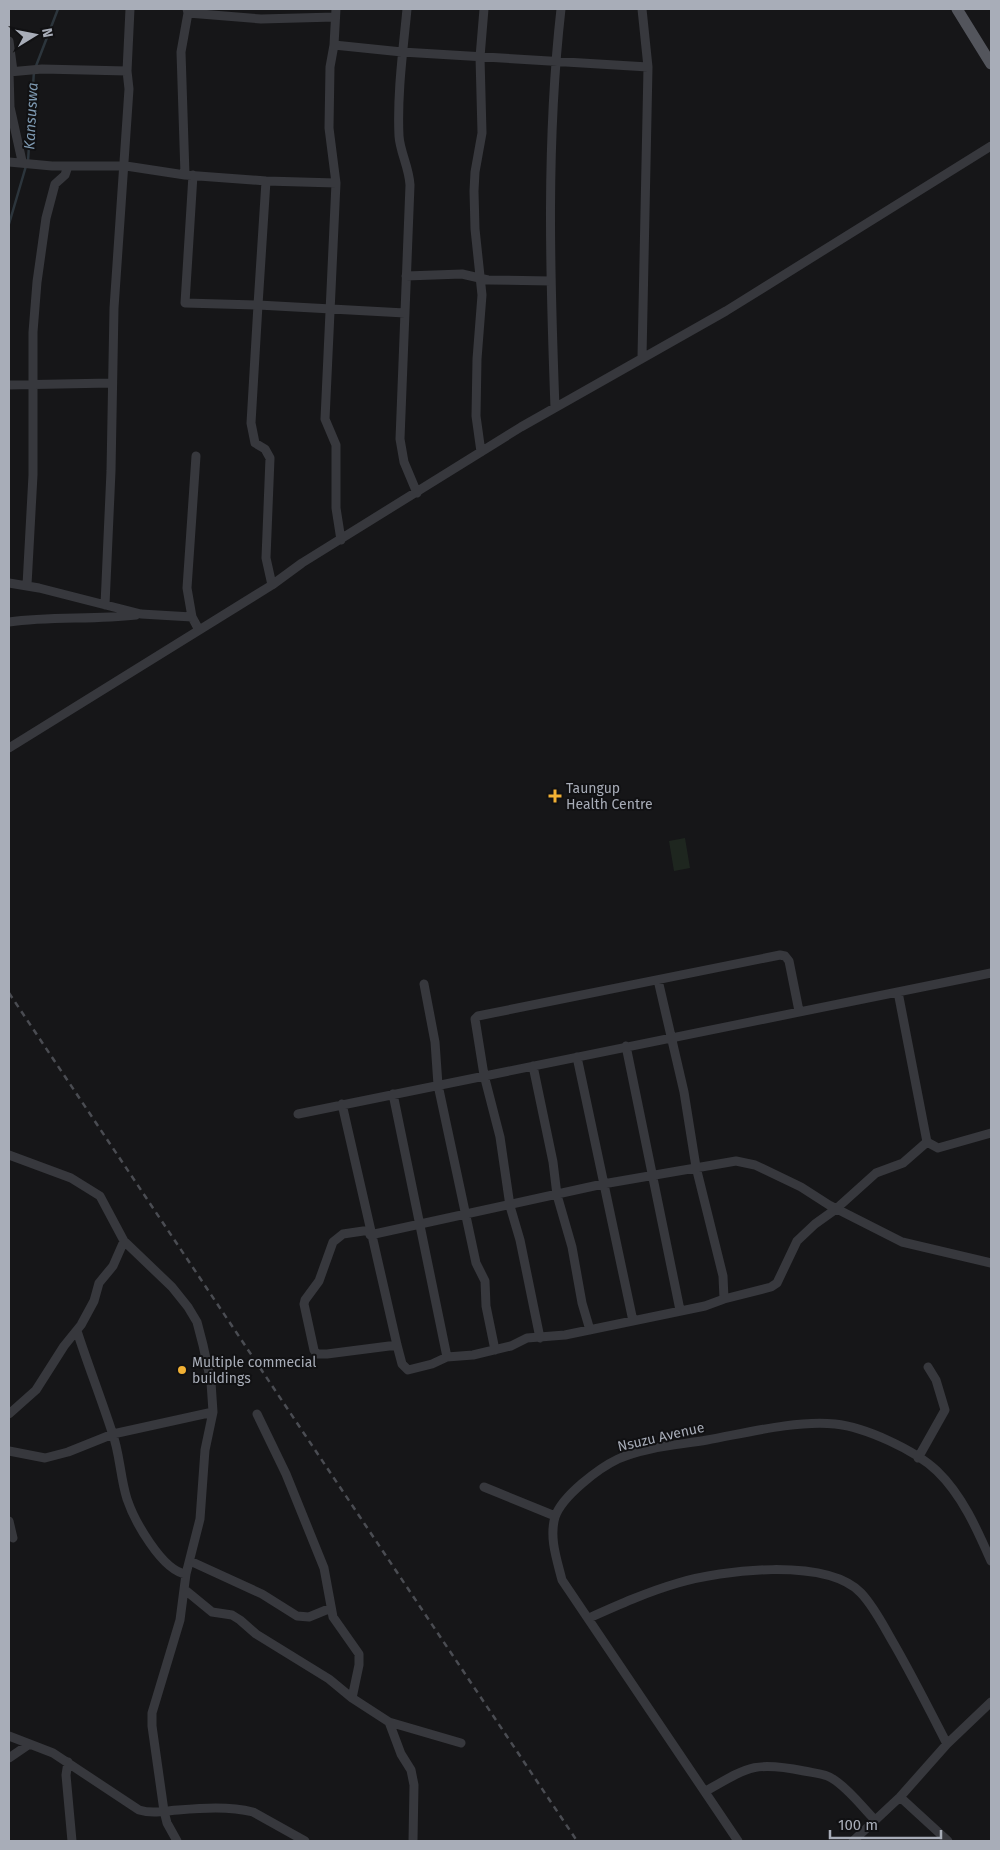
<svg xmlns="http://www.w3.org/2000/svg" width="1000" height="1850" font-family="'Fira Sans',sans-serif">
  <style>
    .green { fill: #1e261f }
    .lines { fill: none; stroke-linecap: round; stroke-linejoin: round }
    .stream { stroke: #2c353c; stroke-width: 2.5 }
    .minor { stroke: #37383d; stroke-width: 9 }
    .major { stroke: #53555c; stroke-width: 11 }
    .rail { stroke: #4a4c52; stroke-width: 2.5; stroke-dasharray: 6 5; stroke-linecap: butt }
    .poi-dot { fill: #f2b134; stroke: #111113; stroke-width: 2 }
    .labels { text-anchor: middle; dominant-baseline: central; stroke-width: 4; stroke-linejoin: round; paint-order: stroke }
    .poi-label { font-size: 14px; fill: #a8adb8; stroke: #111113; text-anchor: start }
    .street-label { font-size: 14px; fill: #a8adb8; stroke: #111113 }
    .water-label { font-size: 15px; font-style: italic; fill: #7f9bb3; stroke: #111113 }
  </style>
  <rect width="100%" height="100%" fill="#161618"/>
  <path class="green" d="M685,838L690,868L674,871L669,841Z"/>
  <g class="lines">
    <path class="stream" d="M36,66L58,9
      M28,161L34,71
      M9,224L26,166"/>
    <path class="minor" d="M336,9L334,45L402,52L648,67
      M407,9C403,51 397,94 399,136C400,152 409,167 410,185L400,439L404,462L417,493
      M188,13L261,19L335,17
      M9,41L13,71
      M334,45L330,67L329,128L336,183L325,419L336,445V508L341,540
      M9,72L42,69L127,71
      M9,72L10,107L22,161
      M9,162L52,166H126L185,175L266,181L336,183
      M185,175L181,52L188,13L187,9
      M193,175L185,303L258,305L266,181
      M406,276L462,274L488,280L551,281
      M642,357L648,67L642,9
      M9,385L111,383
      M555,408C550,274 546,142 561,9
      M481,452L476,416L477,359L482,295L475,229L474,191L475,172L482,133L480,57L484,9
      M9,583L39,588L141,614L192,617L199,630
      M27,585L33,475V332L37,282L46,218L55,184L65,175L68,166
      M272,585L266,558L270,458L265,449L255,443L251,423L258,305L405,313
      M105,605L111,471L114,308L129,89L127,71L130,9
      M192,617L187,588L196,456
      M9,622C51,616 93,620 136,615
      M9,748L272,585L302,563L521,427L726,311L991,146
      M424,984L435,1042L438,1085L476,1263L485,1281L486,1306L495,1350
      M898,992L927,1142L938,1148L991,1133
      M626,1046L680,1310
      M577,1057L633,1321
      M533,1066L553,1162L557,1195L572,1247L582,1303L590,1330
      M393,1094L447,1357
      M342,1104L397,1345L402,1364L408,1370L432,1364L447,1357L473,1355L511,1346L527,1338L565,1335L705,1306L724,1299L723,1276L696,1167L684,1092L658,980
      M298,1114L991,973
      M9,1155L71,1178L100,1196L124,1241L172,1287L188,1307L197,1322L203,1345L211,1382L213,1412L205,1450L200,1519L186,1574L180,1620L152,1713V1726L164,1811L167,1823L177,1841
      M370,1230L343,1234L333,1242L319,1281L305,1300L304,1304L314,1350L317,1354H327L397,1345
      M370,1235L603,1184L736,1161L755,1165L801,1187L829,1205L902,1242L991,1263
      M724,1299L771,1287L777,1283L797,1241L815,1224L836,1209L876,1173L903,1163L927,1142
      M77,1331C88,1365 101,1398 112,1432C120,1453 120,1477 127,1499C134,1520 162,1571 186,1574
      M540,1338L520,1240L510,1206L500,1137L484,1075L475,1019L478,1016L780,955L785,956L789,961L799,1011
      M9,1414L36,1390L64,1346L81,1325L94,1301L99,1283L113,1266L124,1241
      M257,1414L286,1474L324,1568L333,1617L359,1654V1665L352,1698
      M9,1451L45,1458L68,1452L113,1434L213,1412
      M918,1458L945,1410L936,1380L928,1367
      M484,1487L555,1516
      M9,1521L13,1538
      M190,1561L262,1594L297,1616L309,1617L331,1608
      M184,1589L212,1612L232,1615L240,1620L256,1634L329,1679L352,1698L389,1722L401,1754L411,1770L414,1785L413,1841
      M589,1618C618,1605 647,1592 678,1583C721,1570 826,1557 861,1593C875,1608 884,1627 894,1644C913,1677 930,1711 947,1744
      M389,1722L461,1743
      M9,1736L53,1753L139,1810C153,1814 164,1811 178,1810C202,1808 229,1806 253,1812L305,1841
      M9,1758L28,1745H32
      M68,1762L66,1775L72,1841
      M706,1791C748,1767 754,1761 804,1771C813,1773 825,1773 833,1779C849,1789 862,1807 875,1820
      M900,1797L948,1841
      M738,1841L562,1580C557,1560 549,1538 555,1517C562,1496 599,1468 618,1459C645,1447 678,1445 707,1440C746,1433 796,1420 835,1424C865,1427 915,1450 937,1471C962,1495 977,1529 991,1561
      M853,1841L900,1797L947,1744L991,1702"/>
    <path class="major" d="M957,9L991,64"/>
    <path class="rail" d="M9,993L577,1841"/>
  </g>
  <g class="poi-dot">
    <path d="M552.5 788.5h5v5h5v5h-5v5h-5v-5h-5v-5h5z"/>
    <circle cx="182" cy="1370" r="5"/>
  </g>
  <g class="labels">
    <g class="poi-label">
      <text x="566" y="788">Taungup<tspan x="566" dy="16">Health Centre</tspan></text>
      <text x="192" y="1362">Multiple commecial<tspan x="192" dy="16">buildings</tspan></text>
    </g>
    <g class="street-label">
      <text transform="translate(661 1437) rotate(-13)">Nsuzu Avenue</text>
    </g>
    <g class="water-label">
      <text transform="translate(31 116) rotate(-87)">Kansuswa</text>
    </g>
  </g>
  <rect width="1000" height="1850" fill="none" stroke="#a8adb8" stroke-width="20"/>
  <g transform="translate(35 35) rotate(80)" stroke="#111113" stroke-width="4" paint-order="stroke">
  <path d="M0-4L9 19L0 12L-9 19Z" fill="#a8adb8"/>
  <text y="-8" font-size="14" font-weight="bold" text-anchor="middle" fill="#a8adb8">N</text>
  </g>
  <path d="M830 1830v8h111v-8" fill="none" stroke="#a8adb8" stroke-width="2.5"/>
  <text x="838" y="1830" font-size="15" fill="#a8adb8" stroke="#111113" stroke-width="4" paint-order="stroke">100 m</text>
</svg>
